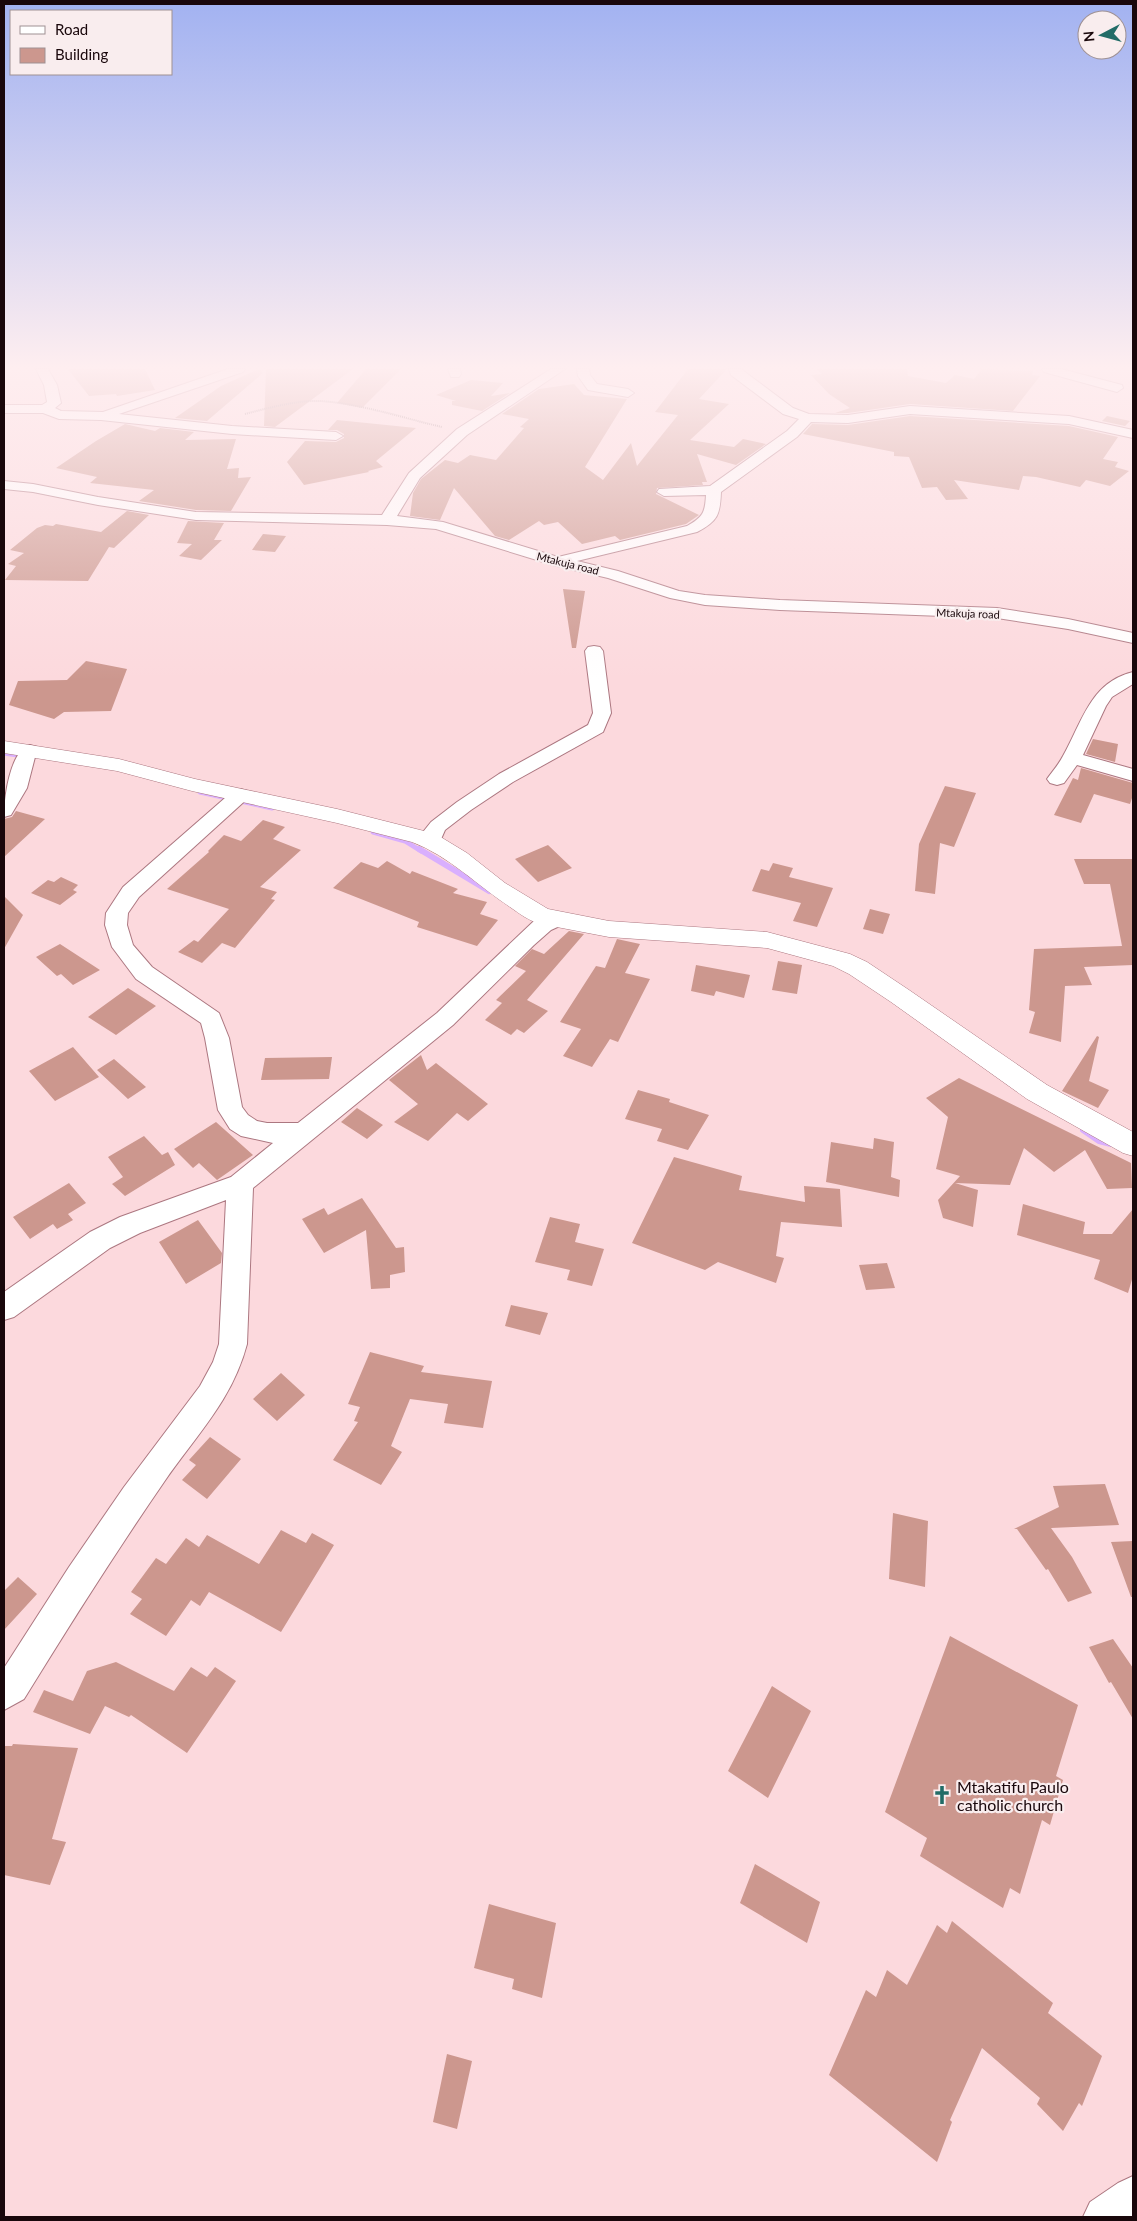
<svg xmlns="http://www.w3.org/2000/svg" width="1137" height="2221" font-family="Lato,sans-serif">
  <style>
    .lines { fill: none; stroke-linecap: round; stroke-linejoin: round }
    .stream-far1 { stroke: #d9affe; stroke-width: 5 }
    .stream { stroke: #d9affe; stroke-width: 6 }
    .building { fill: #cc978e }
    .minor-casing { stroke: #ac7780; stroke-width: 2 }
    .tertiary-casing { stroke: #ac7780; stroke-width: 1 }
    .path { stroke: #997d81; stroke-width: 2; stroke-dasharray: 1 1; stroke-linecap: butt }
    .minor { fill: #fff; fill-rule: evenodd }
    .tertiary { fill: #fff; fill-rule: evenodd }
    .labels { text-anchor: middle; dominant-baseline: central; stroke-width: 4.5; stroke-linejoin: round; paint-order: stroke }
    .far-street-label { font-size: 11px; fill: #19070b; stroke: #f9edee }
    .near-poi-label { font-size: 16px; fill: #19070b; stroke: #f9edee; text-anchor: start }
  </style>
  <rect width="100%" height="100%" fill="#fcd9dd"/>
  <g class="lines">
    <path class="stream-far1" d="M4,753L18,755
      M200,792L272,808
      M373,832L405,841L421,851"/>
    <path class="stream" d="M419,849L489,891
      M1083,1130L1099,1141L1111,1144"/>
  </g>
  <path class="building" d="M68,369H145L155,390L117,396L116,394L89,396Z
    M259,369L263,373L207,421L175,418L221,386Z
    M266,369H353L275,427L264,426Z
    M366,369H401L362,408L337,403Z
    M688,369H727L699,399L729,404L690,440L734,447L743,439L766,444L736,465L697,454L707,482H702L703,485L657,488L656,494L699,515L686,524L620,540L615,536L582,544L558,522L544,525L539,521L509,540L495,536L454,488L440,520L410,516L413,493L421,479L445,460L458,463L470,455L496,460L524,428L520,427L529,419L502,414L539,389L574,384L584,395L627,399L585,467L603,480L631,443L637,466L678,415L655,412Z
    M817,369H907L908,376L946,383L955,375L974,379L982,369L1033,371L1032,375L1040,376L1013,411L910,404L848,413H835L850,408L829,394L811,375L822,374Z
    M471,380L503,383L491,396L510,393L482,411L452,405V401H456L436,395Z
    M910,416L1069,426L1118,437L1103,459L1118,462L1115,467L1129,471L1110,486L1086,480L1080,487L1036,477L1023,476L1019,490L954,480L968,499L946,500L937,487L922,488L909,457L894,456V452L803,434L812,424L848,425Z
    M1107,416L1130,421L1125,426L1102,421Z
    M337,420L416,428L376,461L383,467L368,471L369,472L304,485L287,462L305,441L336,442L344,438V434L337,430H328Z
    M125,424L155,431L160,428L194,432L185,440L236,439L227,469L239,468L238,478L251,477L231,511L196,510L139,501L154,490L90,483L97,477L56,468L96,441Z
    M127,511L149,515L114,548L109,547L88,581L5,580L16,566L8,564L24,553L10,550L37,528L45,525L53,526L56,524L101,532Z
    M188,521L224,523L214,540H222L201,560L179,556L192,544L177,543Z
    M263,534L286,536L275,552L252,550Z
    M563,589L585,591L576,648H572Z
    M86,661L127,669L111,711L64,712L54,719L9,705L18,681L67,680Z
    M1093,739L1118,744L1115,762L1086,754Z
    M1081,768L1133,783V795L1130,804L1094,794L1081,823L1054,815L1073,778L1078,780Z
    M945,786L976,793L954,847L940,843L935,894L915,891L919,844Z
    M16,811L45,819L4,857V819L12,817Z
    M263,820L285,827L273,839L301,850L260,887L277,892L271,899L275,900L235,948L222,943L202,963L178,952L194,940L198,942L229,909L167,889L209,852L208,851L224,835L241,841Z
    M548,845L572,868L538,882L515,859Z
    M1074,859H1133V965L1084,967L1092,985L1065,986L1061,1042L1029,1033L1035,1012L1029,1010L1034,949L1122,946L1110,884H1084Z
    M387,861L410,874L412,871L458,889L453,893L487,902L480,914L498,920L477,946L417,927L419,922L333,888L361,862L378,868Z
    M773,863L793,868L789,877L833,888L817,927L793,921L801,903L752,891L761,869L769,871Z
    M61,877L78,885L73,890L77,892L60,905L31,893L48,880L54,882Z
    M4,896L23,915L4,949Z
    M870,909L890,914L883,934L863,929Z
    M569,931L584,934L527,1000L548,1011L524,1033L517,1029L511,1035L485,1020L502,1003L496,1000L526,971L515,966L532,949L544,954Z
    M617,939L640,944L625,973L650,979L618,1042L610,1039L592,1067L563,1056L581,1029L560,1022L596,966L605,968Z
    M60,944L100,970L73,985L61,974L57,976L36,957Z
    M778,961L802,965L797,994L772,990Z
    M696,965L750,975L744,998L716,991L714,996L691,991Z
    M128,988L156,1006L116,1035L88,1017Z
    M1097,1036L1099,1037L1089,1081L1109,1090L1098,1108L1062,1091Z
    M73,1047L99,1077L55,1101L29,1071Z
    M421,1055L427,1070L436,1063L488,1104L468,1121L457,1113L428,1141L394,1122L418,1104L389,1080Z
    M332,1057L329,1079L261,1080L265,1058Z
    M114,1059L146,1087L128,1099L97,1070Z
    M959,1078L1131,1163L1132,1188L1107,1189L1085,1150L1054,1172L1024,1148L1010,1185L955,1183L978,1190L973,1227L943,1218L938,1200L960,1176L936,1169L948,1117L926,1098Z
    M638,1090L670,1099L669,1102L709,1115L688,1150L657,1141L662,1129L625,1119Z
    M357,1108L383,1125L367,1139L341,1122Z
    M216,1122L253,1155L217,1180L199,1163L193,1168L174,1149Z
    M144,1136L162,1155L168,1152L175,1165L125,1196L112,1184L123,1177L108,1157Z
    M874,1138L894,1142L891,1177L900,1180L899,1197L826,1182L831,1142L873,1149Z
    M674,1157L742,1176L739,1190L805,1202L804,1186L840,1189L842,1227L781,1222L776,1256L784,1258L776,1283L718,1262L705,1270L632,1243Z
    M69,1183L86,1203L68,1214L73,1220L57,1229L53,1224L30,1239L13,1217Z
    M362,1198L396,1248L404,1247L405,1272L390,1275V1288L371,1289L366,1230L324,1253L302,1219L324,1208L328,1215Z
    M1023,1204L1085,1222L1083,1234H1112L1133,1209V1276L1128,1293L1094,1279L1100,1260L1017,1235Z
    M550,1217L580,1224L575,1242L604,1249L592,1286L567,1280L570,1270L535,1262Z
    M198,1220L222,1253L221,1263L186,1284L159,1242Z
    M887,1263L895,1288L866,1290L859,1265Z
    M511,1305L548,1313L540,1335L505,1326Z
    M370,1352L424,1366L421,1372L492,1381L483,1428L444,1423L448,1404L410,1399L391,1446L402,1452L381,1485L333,1460L358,1422L354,1421L360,1407L348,1404Z
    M281,1373L305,1395L277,1421L253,1399Z
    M210,1437L241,1459L207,1499L182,1480L196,1465L189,1460Z
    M1105,1484L1119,1525L1051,1528L1072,1557L1092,1593L1068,1602L1048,1569L1046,1570L1017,1529H1014L1059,1507L1053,1486Z
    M893,1513L928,1521L925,1587L889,1579Z
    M281,1530L306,1543L312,1533L334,1545L281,1632L209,1592L200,1606L191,1600L166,1636L130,1614L142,1599L131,1592L156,1558L166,1564L186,1538L199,1547L207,1535L259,1564Z
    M1133,1541V1597H1131L1111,1542Z
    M18,1577L37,1594L4,1630V1591Z
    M950,1636L1078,1705L1056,1776L1063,1780L1050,1825L1042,1820L1020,1894L1010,1888L1003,1908L920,1856L927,1838L885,1812Z
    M1113,1639L1133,1668V1719L1111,1682L1109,1683L1089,1647Z
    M116,1662L174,1691L191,1667L207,1677L215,1667L236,1681L187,1753L131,1715L129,1717L105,1706L90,1734L33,1712L44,1690L73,1701L87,1671Z
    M772,1686L811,1711L768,1798L728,1771Z
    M13,1744L78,1748L52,1839L66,1842L50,1885L4,1875V1746H12Z
    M755,1864L820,1902L807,1943L740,1903Z
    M489,1904L556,1923L542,1998L512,1989L514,1979L474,1968Z
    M952,1921L1053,2003L1048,2013L1102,2056L1082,2106L1079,2103L1063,2131L1037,2104L1040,2098L982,2048L950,2120L952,2122L937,2162L829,2075L866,1990L876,1997L887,1970L907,1985L937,1925L947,1933Z
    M447,2054L472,2061L457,2129L433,2122Z"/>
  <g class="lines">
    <g class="minor-casing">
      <path id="minor" d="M36,369H48L57,385L61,403L55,408L61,411L103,412L228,369H245L243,372L119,414L232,426L336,432L343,436L336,440L232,434L101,420L59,419L43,413H4V405H42L47,402L44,385Z
        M448,369H460L461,374L459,377H451Z
        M551,369H565L467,435L420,478L397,516L443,522L558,557L687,526C703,517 705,513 706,495L664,496L657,492L659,489L710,486L787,431L799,419L783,414L731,375L729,369H741L793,408L809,414L848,415L910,406L1069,416L1133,430V438L1069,424L910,414L848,423L811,422L797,437L721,492C720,515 718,521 697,532L577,561L618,571L679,591L705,595L780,600L997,608L1068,619L1133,633V643L1068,629L997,618L780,610L705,605L670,598L608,578L553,565L436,529L387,525L196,520L98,505L33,492L4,489V481L33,484L98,497L196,512L382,515L409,473L457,429Z
        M577,369H589L590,375L597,384L628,389L634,393L628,397L588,390L578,376Z
        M1042,369H1061L1122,385L1123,388L1117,392L1044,372Z
        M594,646L600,647L603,651L611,713L603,732L513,782L471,810L445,830L438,846L431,847L424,846L421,841L423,832L431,822L457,802L499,774L588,725L593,713L585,651L588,647Z
        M1133,672V684L1112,697L1106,706L1083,755L1133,769V781L1077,765L1064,783L1057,785L1050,783L1047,779C1052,772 1059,764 1063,756C1082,723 1090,682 1133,672Z
        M30,745L37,747L39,751L35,757L27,788L11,815L4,817C4,799 10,750 30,745Z
        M240,789L247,791L250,795L247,799L139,897L128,913L127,925L133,945L152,967L219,1013L229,1038L242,1107L248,1115L257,1121L267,1123H298L437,1013L535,920L556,912L564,914L567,919L564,924L551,930L534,945L453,1025L253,1188L247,1344C232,1401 196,1435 164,1482C115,1553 69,1626 24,1699L4,1710V1668L69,1567L124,1487L200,1386L213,1362L219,1344L226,1200L140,1233L110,1248L14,1317L4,1320V1292L90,1232L120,1217L231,1177L273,1143L241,1136L230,1129L218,1110L205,1038L201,1023L136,979L112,947L105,925L106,913L123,887L233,791Z
        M1133,2176V2217H1083L1090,2202L1118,2183Z"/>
    </g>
    <g class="tertiary-casing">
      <path id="tertiary" d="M4,741L119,759L195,779L337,809L428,832L439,836L467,853L505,883L548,909L609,921L767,932L850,954L867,962L909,990L1047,1085L1133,1132V1156L1123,1153L1027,1099L891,1002L849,974L833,966L767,948L609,937L541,924C529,921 520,914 510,907C478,886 449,856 412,842L337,823L192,791L117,771L4,753Z"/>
    </g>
    <path class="path" d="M245,414C269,408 296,400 321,401C362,404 403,418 442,427"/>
    <use href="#minor" class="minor"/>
    <use href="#tertiary" class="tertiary"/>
  </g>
  <linearGradient id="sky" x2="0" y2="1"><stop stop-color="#a2b2f1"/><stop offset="0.54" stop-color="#feeef0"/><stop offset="1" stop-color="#feeef0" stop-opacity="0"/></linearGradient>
  <rect width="1137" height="680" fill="url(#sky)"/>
  <defs>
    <g id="church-bare" transform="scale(1.5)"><path d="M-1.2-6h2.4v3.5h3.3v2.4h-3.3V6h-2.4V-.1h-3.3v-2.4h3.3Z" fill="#226c67" stroke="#f9edee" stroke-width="2.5" paint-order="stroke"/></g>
  </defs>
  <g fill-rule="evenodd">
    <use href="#church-bare" x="942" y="1795"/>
  </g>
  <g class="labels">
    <g class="far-street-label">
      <text transform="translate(568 563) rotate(14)">Mtakuja road</text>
      <text transform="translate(968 613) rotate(2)">Mtakuja road</text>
    </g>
    <g class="near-poi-label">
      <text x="957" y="1786">Mtakatifu Paulo<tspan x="957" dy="18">catholic church</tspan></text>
    </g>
  </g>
  <rect width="1137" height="2221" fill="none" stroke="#19070b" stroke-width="10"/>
  <rect x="10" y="10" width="162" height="65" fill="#f9edee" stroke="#9f9193"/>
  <rect x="20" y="26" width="25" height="8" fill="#ffffff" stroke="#9f9193"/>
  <text x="55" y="35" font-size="15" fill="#19070b">Road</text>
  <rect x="20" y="48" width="25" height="15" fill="#cc978e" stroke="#9f9193"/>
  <text x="55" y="60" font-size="15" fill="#19070b">Building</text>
  <g transform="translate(1102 35) rotate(264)"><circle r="24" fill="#f9edee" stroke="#9f9193"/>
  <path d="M0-4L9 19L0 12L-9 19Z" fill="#226c67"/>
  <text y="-8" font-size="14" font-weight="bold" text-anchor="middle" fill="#19070b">N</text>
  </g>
</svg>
